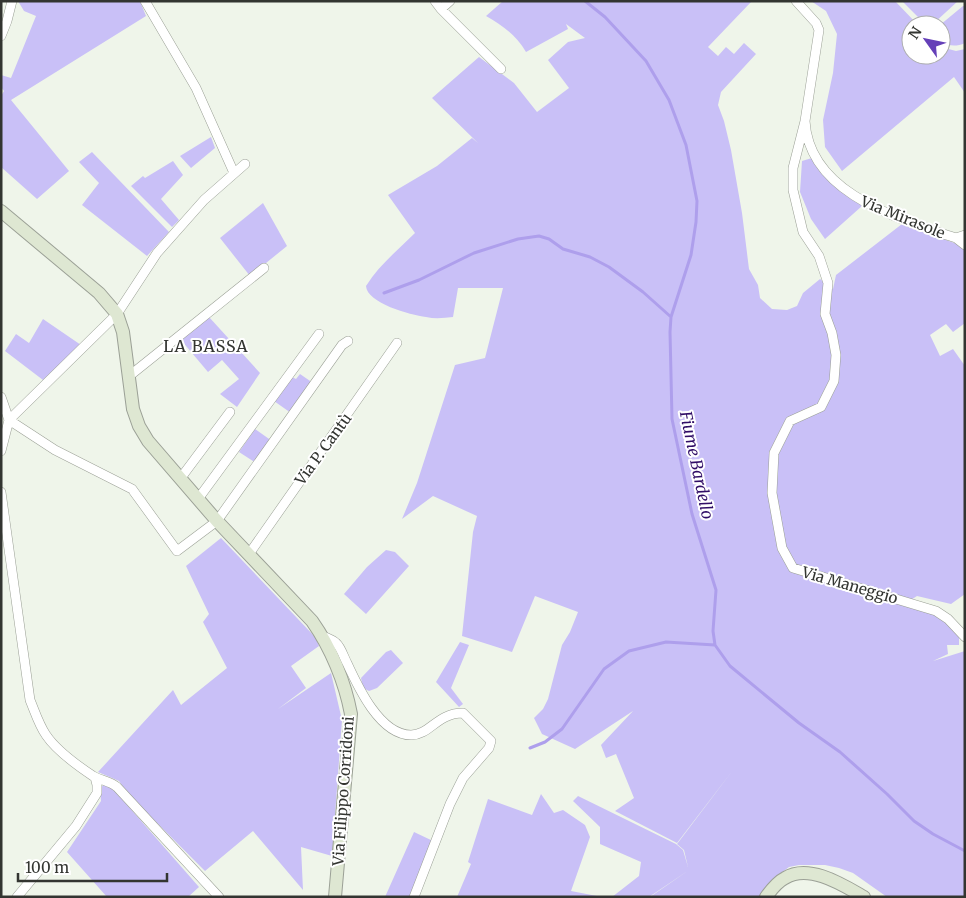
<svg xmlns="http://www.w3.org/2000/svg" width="966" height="898" font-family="Merriweather,serif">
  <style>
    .green { fill: #c9c0f7 }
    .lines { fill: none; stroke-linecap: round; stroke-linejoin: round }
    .stream { stroke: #ae9fec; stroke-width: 3 }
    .street-casing { stroke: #9ba096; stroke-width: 10 }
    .secondary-casing { stroke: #9ba096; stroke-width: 14 }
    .street { stroke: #fff; stroke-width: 9 }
    .secondary { stroke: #dee7d2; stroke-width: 12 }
    .labels { text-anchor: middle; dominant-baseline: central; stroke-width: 4; stroke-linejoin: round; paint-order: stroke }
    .street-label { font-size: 15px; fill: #333531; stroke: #fff }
    .neighbourhood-label { font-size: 16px; letter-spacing: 1px; fill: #333531; stroke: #fff }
    .water-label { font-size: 16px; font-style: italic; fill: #300d66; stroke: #fff }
  </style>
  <rect width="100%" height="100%" fill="#eff5ea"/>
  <path class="green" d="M18,1H140L146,16L11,100L69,171L37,199L1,167V96L4,91L1,87V75L11,78L36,16L24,11Z
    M503,1H752L708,47L718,56L726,47L734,54L744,43L756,54L721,92L718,105L724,121L731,150L742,213L749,269L758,285L760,298L772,309L787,310L797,306L803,293L820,279L833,289L836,275L902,224L957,244L965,249V323L953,332L946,324L930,335L940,356L953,349L965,366V594L951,604L917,596L903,605L927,611L943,618L959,636V645H947L948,654L933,661L965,651V897H887L853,873L839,868L825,865H799L789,867L780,874L759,897H650L689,870L649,897H612L639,876L641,862L600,844V827L573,801L578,796L676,844L683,850L688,867L684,850L677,844L733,770L677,843L615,811L634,798L616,754L606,758L601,745L633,711L575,749L542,734L534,718L543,709L548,699L562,645L570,632L578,612L535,596L512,652L462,636L473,532L477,516L433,496L402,519L417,483L455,365L485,358L503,288H458L453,317C444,318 435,319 426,317C410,315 367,303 366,286C379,265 398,250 415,233L388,195L437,166L472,138L478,143L432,98L479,57L514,83L537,112L569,88L548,60L568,42L585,38L566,24L568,29L526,52C516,35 502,25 486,16Z
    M811,1H895L918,25H911V55H941V47L956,51L965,49V93L954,77L842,171L825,147L823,120L833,73L837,34L826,11Z
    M902,1H958L933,24L924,23Z
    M963,6H965V43C956,47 949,46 941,42L940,25Z
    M211,137L215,148L191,168L180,156Z
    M92,152L169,232L147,256L82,205L99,183L79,162Z
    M812,158C825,177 843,192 862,206L825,239L811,219L800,192L802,161Z
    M173,161L183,175L161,199L179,220L172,227L131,186L143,176L145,178Z
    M263,203L287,246L250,276L220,238Z
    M209,317L260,373L237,407L220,394L239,379L222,360L208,372L181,340Z
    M43,319L81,345L43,380L5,351L16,334L29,343Z
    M300,374L313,383L291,413L274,401L292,377L296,379Z
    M255,429L272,441L256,463L239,452Z
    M221,538L316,638L319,646L291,666L306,688L278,709L331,673L342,720L332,856L301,847L303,890L253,831L205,871L128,794L119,781L98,772L173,690L181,705L227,668L203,622L209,614L186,566Z
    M386,550L395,552L409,566L366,614L344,594L367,567Z
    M460,642L469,645L451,688L463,704L459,707L436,682Z
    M391,650L403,663L377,688L369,691L363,688L361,678L386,652Z
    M105,784L114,790L199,887L188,897H107L67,852L101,801L100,788Z
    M541,794L554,813L563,810L585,825L590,837L571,891L602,897H457L471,864L468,862L488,799L532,815Z
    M414,832L433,841L411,897H385Z"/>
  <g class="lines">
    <path class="stream" d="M585,1L605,17L646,61L669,100L686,145L697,201L696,222L691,255L671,317L670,332L672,419L692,514L716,590L713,631L715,645L730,666L799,723L840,752L887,794L914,821L933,834L965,851
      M384,293L419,280L474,253L518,239L539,236L549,239L563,249L590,257L609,267L643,292L671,317
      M530,748L545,742L562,729L604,669L629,651L666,642L715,645"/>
    <g class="street-casing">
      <path id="street" d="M145,1L196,88L234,173
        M435,1L441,9L501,69
        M796,1L816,23L819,30L805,121C809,192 894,217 950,236L956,238L965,235
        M441,9L450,1
        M1,36L7,21L12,1
        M805,121L793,168V190L803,232L819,256L828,283L825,314L832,333L836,355L834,381L821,407L790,421L774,453L772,493L782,548L793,568L936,611L948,619L965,637
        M956,238L965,245
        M128,377L264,268
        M1,397L9,420L1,451
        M9,420L55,450L132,489L177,551L217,521L342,345L348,341
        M9,420L117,314L157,253L204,200L245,164
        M180,479L230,412
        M1,492L30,700C35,712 39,725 46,735C56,750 78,766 93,776C102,781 110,781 117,787L219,897
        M198,499L319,334
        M249,554L397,343
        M323,636C327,638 333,640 336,643C341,647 344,658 347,663C358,687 380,735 411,735C430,735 437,713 463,713L491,741L489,748L463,778L450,804L414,897
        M17,897L76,826L97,793V785L95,777"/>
    </g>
    <g class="secondary-casing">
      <path id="secondary" d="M1,211L99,293L117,314L123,332L133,409L139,426L148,441L217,521L312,621C331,648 345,682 351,714L335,897
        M766,897C771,890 777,882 785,878C809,863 843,885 864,897"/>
    </g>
    <use href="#street" class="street"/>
    <use href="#secondary" class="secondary"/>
  </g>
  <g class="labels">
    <g class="street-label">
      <text transform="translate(903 217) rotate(22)">Via Mirasole</text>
      <text transform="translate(323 449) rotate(-54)">Via P. Cantù</text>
      <text transform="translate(850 585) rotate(16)">Via Maneggio</text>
      <text transform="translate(343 791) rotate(-86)">Via Filippo Corridoni</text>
    </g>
    <g class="neighbourhood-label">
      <text x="206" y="346">LA BASSA</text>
    </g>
    <g class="water-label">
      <text transform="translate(697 465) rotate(78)">Fiume Bardello</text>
    </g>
  </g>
  <rect width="966" height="898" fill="none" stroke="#333531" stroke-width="5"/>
  <g transform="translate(926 40) rotate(303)"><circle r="24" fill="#ffffff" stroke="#adaead"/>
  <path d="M0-4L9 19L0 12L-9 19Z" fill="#6540b8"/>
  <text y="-8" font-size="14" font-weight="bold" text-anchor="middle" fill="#333531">N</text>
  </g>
  <path d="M18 873v8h149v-8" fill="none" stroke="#333531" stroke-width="2.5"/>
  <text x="25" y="873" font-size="15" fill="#333531" stroke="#ffffff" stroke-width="4" paint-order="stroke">100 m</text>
</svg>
